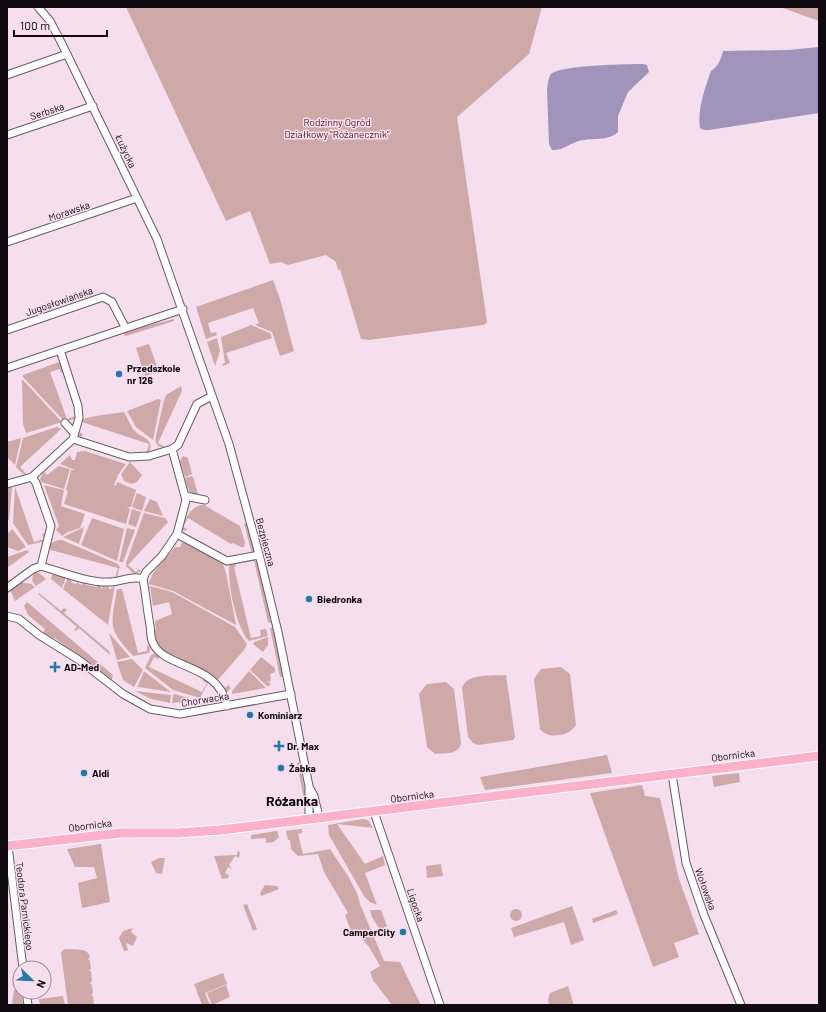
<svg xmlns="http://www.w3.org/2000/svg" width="826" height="1012" font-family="Barlow,sans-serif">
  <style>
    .green { fill: #cfa9a8 }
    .water { fill: #a094ba }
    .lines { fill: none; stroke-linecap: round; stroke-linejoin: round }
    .minor-casing { stroke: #6c5965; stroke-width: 9 }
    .major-casing { stroke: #fff; stroke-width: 11 }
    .minor { stroke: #fff; stroke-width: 7 }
    .major { stroke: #fdb0ca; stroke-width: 9 }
    .poi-dot { fill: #2579a9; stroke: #f5deed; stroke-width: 1.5 }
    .labels { text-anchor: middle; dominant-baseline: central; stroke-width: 3; stroke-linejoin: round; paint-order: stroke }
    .street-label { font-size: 10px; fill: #10090e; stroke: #f5deed }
    .park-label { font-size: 10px; fill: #52171c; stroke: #f5deed }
    .poi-label { font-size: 10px; font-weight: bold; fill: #10090e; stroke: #f5deed; text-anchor: start }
    .district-label { font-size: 14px; font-weight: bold; fill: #10090e; stroke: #f5deed }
  </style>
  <rect width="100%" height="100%" fill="#f5deed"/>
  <path class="green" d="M126,7H542L529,54L457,117L487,322L484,325L368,340L361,339L340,269L338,270L336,262L326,255L288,265L281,262L270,264L250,211L226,221Z
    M779,7H819V21L780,7Z
    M273,280L280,299L294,351L280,356L272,332L255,325L259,323L253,308L208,323L211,333L216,332L217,335L206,339L196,307Z
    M174,319V321L126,336L121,332Z
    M251,325L270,333L272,338L226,353L230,363L223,366L222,364L225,363L221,337Z
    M217,338L220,351L215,366L207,342Z
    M149,344L159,372L145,376L136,348Z
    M62,361L65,372L61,373L60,369L50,372L67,419L76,416L74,409H77L76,418L68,421L63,420L23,377V375Z
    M22,380H23L62,422L26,433L23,424Z
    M181,386L182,391L158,443L167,448L158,446L155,440L164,400L166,395Z
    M158,399L161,400L153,440L136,427L127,411Z
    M124,412C127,417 130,424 133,429C141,439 155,437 149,453L146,454L149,444L82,422L79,432L83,434L81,437L77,434L83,419L95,416Z
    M57,427L61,429L20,467L27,475L23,474L16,467L23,438Z
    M21,438L15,465L7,457V442Z
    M85,451L126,464L118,475L114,485L116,486L117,482L136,490L131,507H127L130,509L126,524L64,504L68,491L66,490L71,470H75L60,464L70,455L72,460H75L77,452Z
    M183,456L188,458L192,474L185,477L180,461Z
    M130,462L142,475L137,482L132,484L124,481L121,474Z
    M59,466L70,469L64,489L41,482L40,479L44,472L47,475Z
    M192,476L193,477L198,494C188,495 187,487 185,478Z
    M44,485L64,490L61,506L85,514L80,528L68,532L62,536L56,530L59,526Z
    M10,486L12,488L9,520L7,519V487Z
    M15,487L34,542L44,539L42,534L46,533V541L28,545L13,523Z
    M137,493L146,497L142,511L132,507Z
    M150,499L157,502L163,516L144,511Z
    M204,505L240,526L245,543L244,547H241L233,543L231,544L188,518L183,527L187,529L186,531L181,530C184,520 192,504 204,505Z
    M132,509L141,512L136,527L128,524Z
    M144,513L165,518L168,522L128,565L136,572L139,569L141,571L134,574L126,566V563Z
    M92,518L124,529L117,561L81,545Z
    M244,523L247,524L255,552L252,554Z
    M84,527L79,544L63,537Z
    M127,528L135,530L123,562H119Z
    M12,529L14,531L26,547L18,551L7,547V534Z
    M58,540H62L118,564L121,569L119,568L117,579L109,580L111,577L115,578L118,568L47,549L49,544Z
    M182,542L222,561L226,573L236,625L173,591L149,584C151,571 167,558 175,547H180Z
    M27,550L29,552L7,568V557Z
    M254,560L258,562L271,623L268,622Z
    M230,562H235L236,567H234L251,638L261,636L260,630L266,629L268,636L249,641C236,628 226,579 230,562Z
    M34,572L39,573L46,579L36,586L32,581Z
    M52,575L66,577L62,588L51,579Z
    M68,577L70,578L72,583L77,584L76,579L79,584L83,585V580L86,585L97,587L96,583H100L101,588H103L102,583L106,589V584L109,589L113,588V584H115L108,625L63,589Z
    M20,582L31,584L35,587L15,601L10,589Z
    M150,586L172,592L235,627L247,644L244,650L217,681L225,688L228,685L231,688L227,692L216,682L170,655L158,646L152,631L156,630L155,621L172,614L169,602L153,606Z
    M117,589H122L138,653L147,651V646L151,645L149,653L133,656C107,627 111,627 117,589Z
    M39,593L61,611L64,608L67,610L64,613L109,651L110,655L79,628L76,631L74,630L77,627L38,594Z
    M27,602L113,675L111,682L56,639L42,634L45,629L28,615L24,606Z
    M274,627L283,677H280L270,628Z
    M109,633L130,657L117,660Z
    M268,637V645L263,652L253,644L254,642Z
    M154,654L161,655L158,659L154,657L149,667L202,692L207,683L203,681L204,677L209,681L200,698L173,690L145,668L151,655Z
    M261,657L275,668V672L270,674L271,681L267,682L270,683V686H267L250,670Z
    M132,659L143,670L134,687L123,680L117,662Z
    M561,667L570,674L576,725C570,736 548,740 540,729L534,679L541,669Z
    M144,671L145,672L171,692L138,687L137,688Z
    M249,671L266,688L232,694V691Z
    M506,675L515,737L513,740L478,745L473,743L468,737L462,688C466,673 493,676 506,675Z
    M446,682L454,689L461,743C458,755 446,753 435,754L427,747L419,694L427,684Z
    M135,691L171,695L170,703L151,699Z
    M175,694L198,701L172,703L173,695Z
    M607,755L612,773L485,790L480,777Z
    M299,762L307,800H304L297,763Z
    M739,773L740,782L714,787L712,776Z
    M642,785L645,796L660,798L679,879L699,934L674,943L679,957L653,967L590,793Z
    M363,819L368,820L373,828L337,824L365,864L383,856L385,865L365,873L377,905L370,902L364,896L329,835L328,825Z
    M316,827L302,829V833L298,834L303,854L330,849L348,876L357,893L360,904L384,961L400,962L421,1005H392L373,980L370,972L380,966L369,947L355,930L351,931L345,915L348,913L324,872L318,854L298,856L291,849L290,840H288L286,831Z
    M277,831L279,837L274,842L266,843V838L251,839V835Z
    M101,844L110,902L82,908L78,883L97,878L94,867H75L67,849Z
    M238,850L240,853L239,858L235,856L229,865L232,869L228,867L225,873L229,875L228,878L222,879L214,856L237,855Z
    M159,858H165L162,874L156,873L151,862Z
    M441,864L443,876L427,878L426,866Z
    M265,885L277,886L279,889L261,896L260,893Z
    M247,904L257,929L253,931L243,905Z
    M572,906L584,940L571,945L564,922L514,937L511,928Z
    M510 915a6 6 0 1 1 12 0a6 6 0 1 1-12 0Z
    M370,910H381L387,926L380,930L372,917Z
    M616,910L618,914L593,923L592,919Z
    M133,928L131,932L137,937L133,946L126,943L128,950L124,951L119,938L123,931Z
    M66,949C74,950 88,947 90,957L88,959L90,961L91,969L89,970L91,972L92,981L90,983L92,985L93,993L91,995L93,996L94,1005H68L61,953L63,950Z
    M223,973L227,984L205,993L210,1005H202L194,984Z
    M226,985L230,997L212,1005L207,993Z
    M568,986L574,1005H549L548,1000L550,993Z
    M20,989L23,1005H12L14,990Z
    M63,996L65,1005H40L39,999Z"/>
  <path class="water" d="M819,47V113L709,130H704L700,128C697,110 705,88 711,71C718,67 721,59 723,51L788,50Z
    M643,64L647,65L649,72L628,92L618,116V132C607,142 592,137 579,141C570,143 562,151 552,150L549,144L547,89C548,84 548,78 551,74C560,65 628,64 643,64Z"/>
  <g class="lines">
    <g class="minor-casing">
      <path id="minor" d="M38,7L50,21L61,42L157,239L229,444L260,558L278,632L309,786V818
        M7,75L67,54
        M7,135L93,106
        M7,242L137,198
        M7,330L103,297L112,302L125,327
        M60,350L78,406L79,418L73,439
        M7,368L183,309
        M65,423L74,433
        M172,449L178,445L197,404L212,396
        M7,484L32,477L73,439L129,457L149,456L172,449L186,500L177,534L227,561L259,555
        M185,496L205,500
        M41,566C61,572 89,583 109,582C121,582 131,575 143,579C146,594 147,610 150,625C151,630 150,638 153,643C164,669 219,663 227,706
        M143,579L146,572L162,556L177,534
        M7,588L33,569L41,566L51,526L36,483L32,477
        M7,616L19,619L39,635L79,660L123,694L150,709L180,714L291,694
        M672,774L686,863L704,915L741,1005
        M309,787L314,796L319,817
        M374,812L440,1005
        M8,846L23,968
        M26,992L28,1005"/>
    </g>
    <g class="major-casing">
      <path id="major" d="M7,846L121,833H177L221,830L819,756"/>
    </g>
    <use href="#minor" class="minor"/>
    <use href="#major" class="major"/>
  </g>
  <g class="poi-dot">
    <circle cx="119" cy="374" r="4"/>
    <circle cx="309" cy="599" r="4"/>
    <path d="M53 661h4v4h4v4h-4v4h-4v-4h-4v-4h4z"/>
    <circle cx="250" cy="715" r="4"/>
    <path d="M277 740h4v4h4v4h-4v4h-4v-4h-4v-4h4z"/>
    <circle cx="281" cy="768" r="4"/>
    <circle cx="84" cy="773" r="4"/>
    <circle cx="403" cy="932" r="4"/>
  </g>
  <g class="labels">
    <g class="street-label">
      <text transform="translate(47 111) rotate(-18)">Serbska</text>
      <text transform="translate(126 151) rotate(65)">Łużycka</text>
      <text transform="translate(69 211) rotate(-19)">Morawska</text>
      <text transform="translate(59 301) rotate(-19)">Jugosłowiańska</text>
      <text transform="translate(266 542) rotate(75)">Bezpieczna</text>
      <text transform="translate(205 699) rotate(-9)">Chorwacka</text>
      <text transform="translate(733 755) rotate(-7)">Obornicka</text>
      <text transform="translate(412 796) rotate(-7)">Obornicka</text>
      <text transform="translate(90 825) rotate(-7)">Obornicka</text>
      <text transform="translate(706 889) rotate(70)">Wołowska</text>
      <text transform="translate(416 905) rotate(71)">Ligocka</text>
      <text transform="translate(25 906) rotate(83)">Teodora Parnickiego</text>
    </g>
    <g class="park-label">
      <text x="337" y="122">Rodzinny Ogród<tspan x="337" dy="12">Działkowy "Różanecznik"</tspan></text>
    </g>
    <g class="poi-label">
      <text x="127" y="368">Przedszkole<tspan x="127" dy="12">nr 126</tspan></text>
      <text x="317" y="599">Biedronka</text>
      <text x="64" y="667">AD-Med</text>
      <text x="258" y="715">Kominiarz</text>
      <text x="287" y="746">Dr. Max</text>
      <text x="289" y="768">Żabka</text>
      <text x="92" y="773">Aldi</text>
      <text x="395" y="932" text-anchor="end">CamperCity</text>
    </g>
    <g class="district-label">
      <text x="292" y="800">Różanka</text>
    </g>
  </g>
  <rect width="826" height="1012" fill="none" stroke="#10090e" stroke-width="16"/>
  <g transform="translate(32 980) rotate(113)"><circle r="19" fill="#f5deed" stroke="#998994"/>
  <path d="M0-3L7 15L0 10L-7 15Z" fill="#2579a9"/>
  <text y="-6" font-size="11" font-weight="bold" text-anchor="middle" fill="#10090e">N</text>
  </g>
  <path d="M14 30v6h93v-6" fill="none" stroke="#10090e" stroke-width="2"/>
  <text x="20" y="30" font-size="12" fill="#10090e" stroke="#f5deed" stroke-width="3" paint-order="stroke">100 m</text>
</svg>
